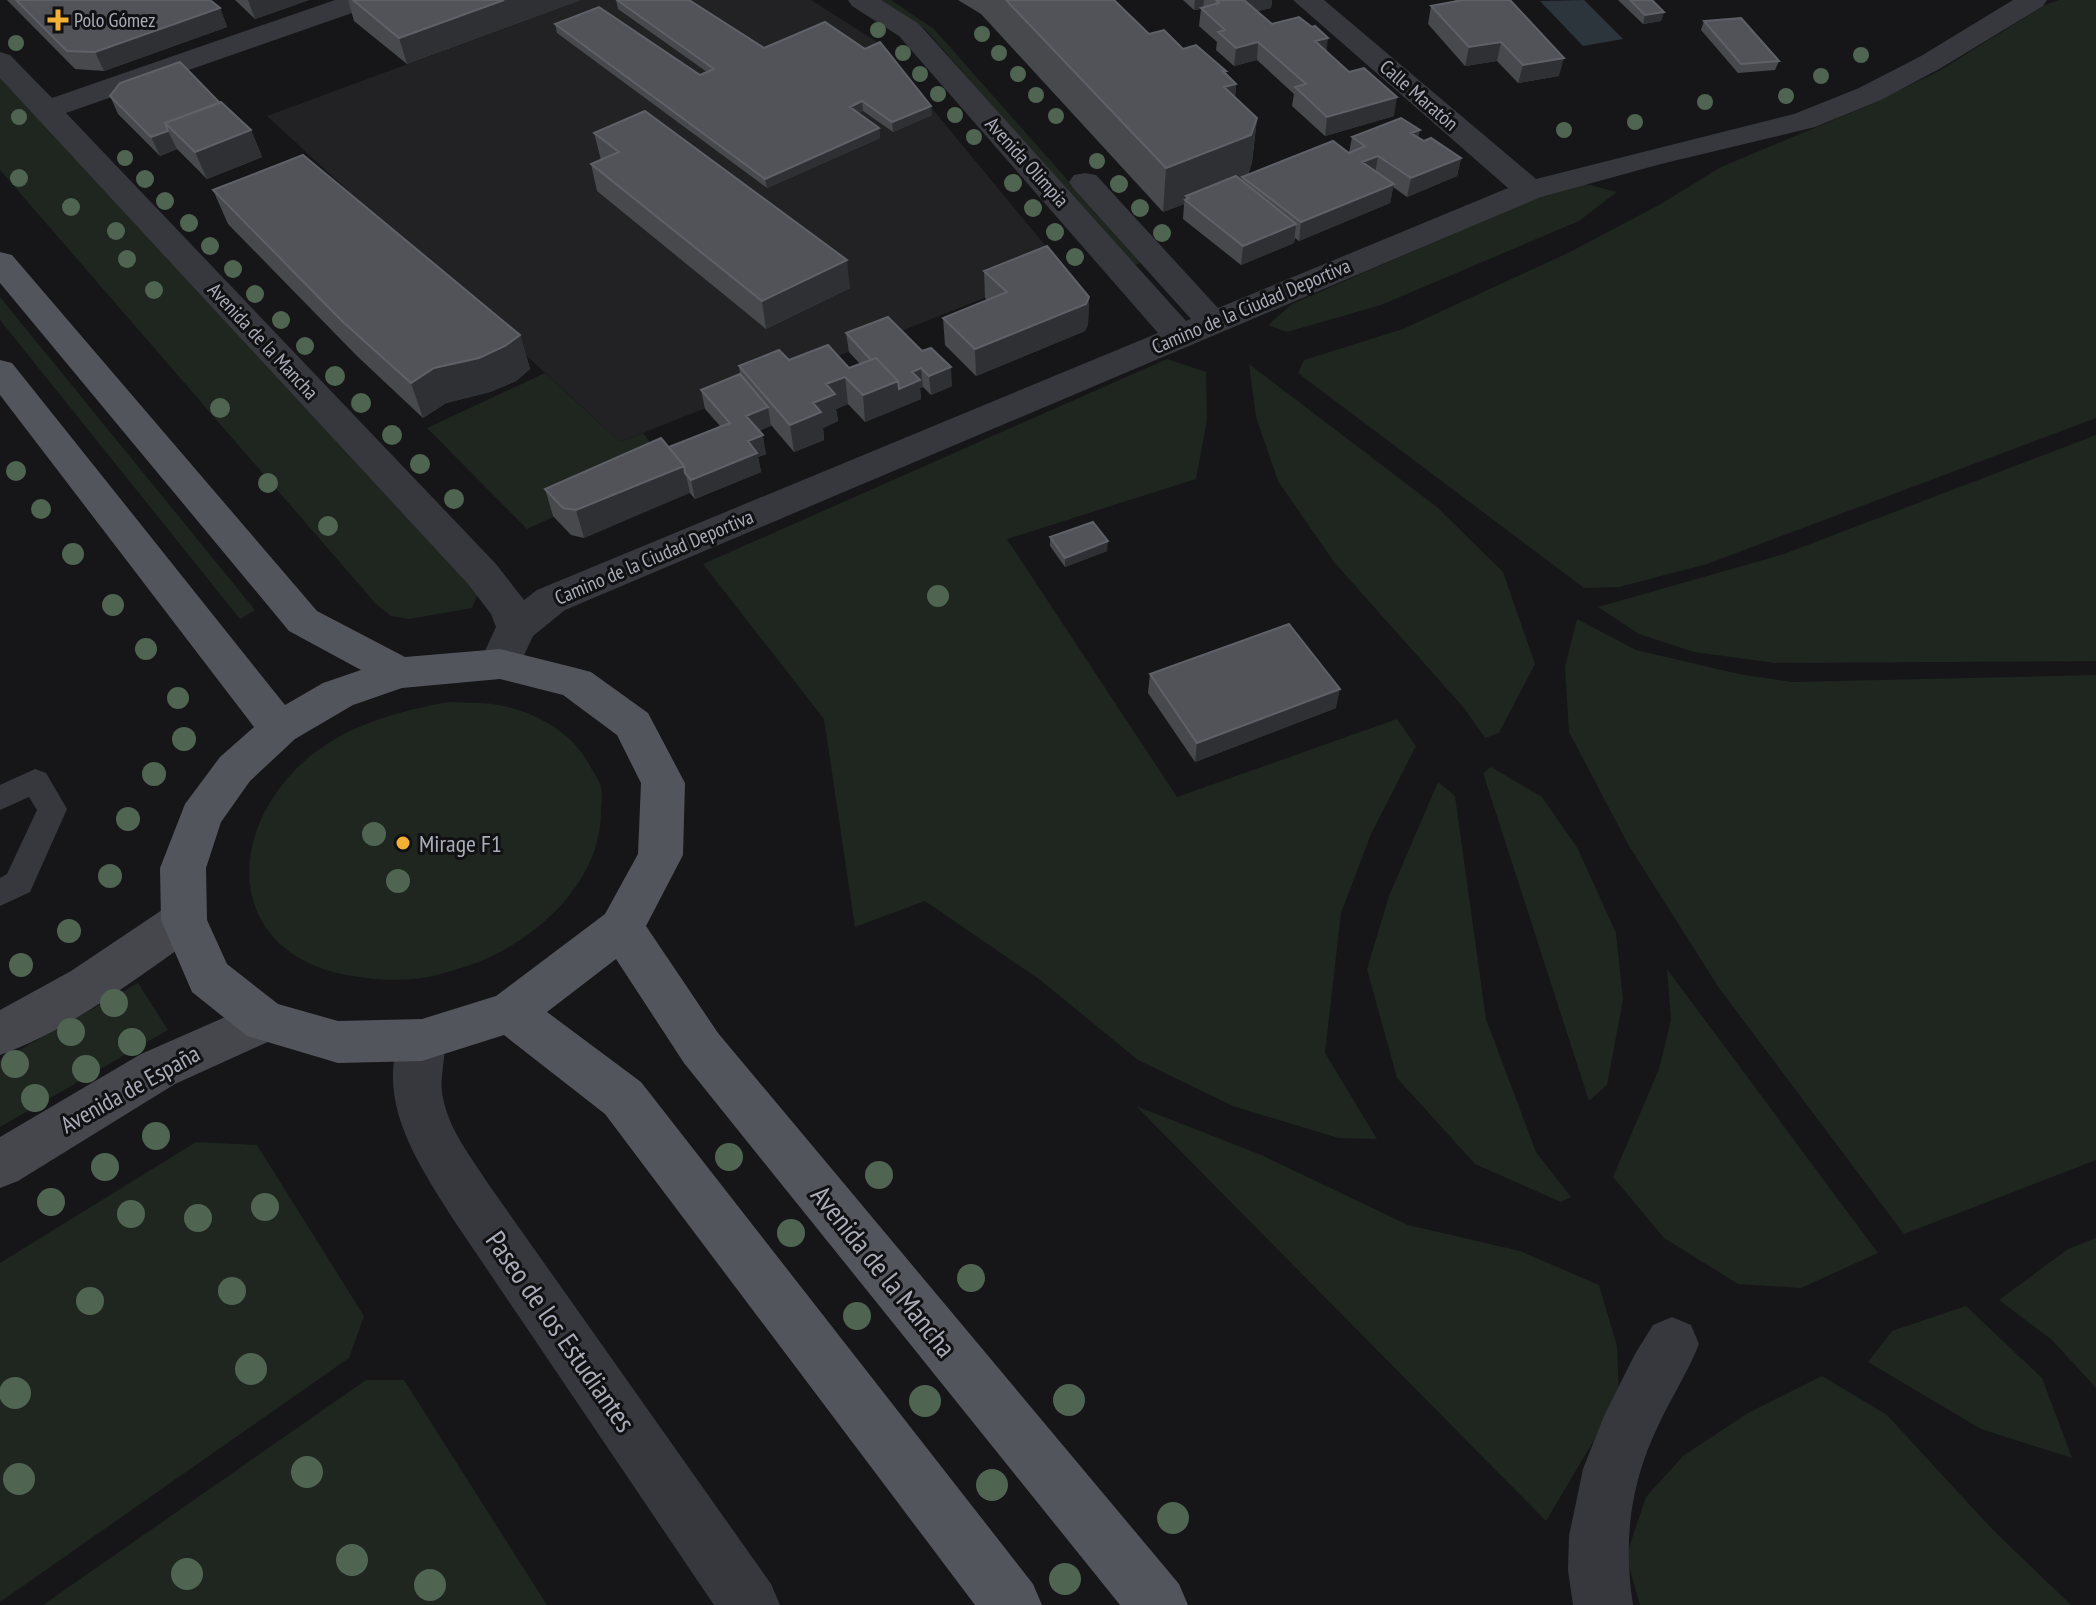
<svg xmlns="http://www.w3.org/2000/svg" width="2096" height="1605" font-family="'PT Sans Narrow',sans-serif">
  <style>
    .built { fill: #222225 }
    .green { fill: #1e261f }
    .water { fill: #2c353c }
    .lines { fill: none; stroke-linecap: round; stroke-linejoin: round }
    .service { fill: #37383d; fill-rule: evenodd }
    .minor { fill: #37383d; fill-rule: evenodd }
    .secondary { fill: #45474d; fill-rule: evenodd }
    .primary { fill: #53555c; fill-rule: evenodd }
    .tree { fill: #506452 }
    .wall { fill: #47494d }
    .shaded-wall { fill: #2f3033 }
    .building { fill: #525359; stroke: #5f6168; stroke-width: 2 }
    .poi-dot { fill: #f2b134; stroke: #111113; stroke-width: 3 }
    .labels { text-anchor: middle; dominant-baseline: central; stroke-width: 6; stroke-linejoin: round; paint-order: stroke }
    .far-poi-label { font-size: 20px; fill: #a8adb8; stroke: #111113; text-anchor: start }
    .far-street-label { font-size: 20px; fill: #a8adb8; stroke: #111113 }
    .poi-label { font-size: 24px; fill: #a8adb8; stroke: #111113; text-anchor: start }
    .street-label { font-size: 24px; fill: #a8adb8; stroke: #111113 }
    .near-street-label { font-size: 28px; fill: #a8adb8; stroke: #111113 }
  </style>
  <rect width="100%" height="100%" fill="#161618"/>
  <path class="built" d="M581,0H811L877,42L1063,267L620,442L267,116Z"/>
  <path class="green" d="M880,0H891L934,29L1141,263L1132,266L925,29Z
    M2059,0H2096V418L1707,564L1619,587L1584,588L1298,373L1304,360L1403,329L1568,253L1659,205L1721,167L1867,106L1939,71L2045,5Z
    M0,74L479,591L472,608L409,619L391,616L376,604L0,170Z
    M1586,184L1617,192L1579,221L1381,305L1287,332L1268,325L1292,304L1540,196Z
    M0,297L255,610L240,619L0,320Z
    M1167,359L1206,372L1207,420L1196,479L1007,539L1177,797L1397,719L1416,746L1371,834L1341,913L1325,1053L1377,1139L1338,1138L1233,1106L1138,1060L1039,979L925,901L855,927L824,719L703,564Z
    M1249,364L1437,507L1503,572L1535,664L1499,733L1485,738L1464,708L1334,562L1278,481L1256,417Z
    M545,373L620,442L643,433L667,465L527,529L427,428Z
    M2096,435V661L1775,663L1694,652L1639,634L1598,607L1784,554Z
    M1577,619L1636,650L1739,674L1792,682L2096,675V1160L1904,1234L1719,988L1629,846L1569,732L1565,667Z
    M449,702C467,703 487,702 504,706C539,714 574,734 590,766C594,773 600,781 601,788C603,795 601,805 601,812C601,875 548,929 494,955C477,964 455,970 437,975C406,983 371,980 341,974C231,949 225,841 296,769C338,727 394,712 449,702Z
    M1491,767L1542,797L1578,849L1616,933L1623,1000L1607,1085L1589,1101L1483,773Z
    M1438,782L1455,796L1486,1019L1536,1152L1571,1197L1561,1202L1475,1164L1397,1078L1367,969L1389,896Z
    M1667,969L1878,1253L1801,1288L1738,1284L1664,1238L1613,1177L1659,1069L1671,1020Z
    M138,983L168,1030L0,1127V1061Z
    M1136,1106L1259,1154L1408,1225L1520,1251L1599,1285L1617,1346L1619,1398L1546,1521Z
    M196,1142L257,1145L364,1316L349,1358L0,1602V1263Z
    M2096,1238V1388L2052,1340L1999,1300L2068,1249Z
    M1966,1306L2042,1378L2072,1458L1981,1429L1868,1362L1892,1331Z
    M1822,1376L1887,1415L1992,1529L2071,1605H1640L1626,1556L1646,1497L1683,1456L1748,1413Z
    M366,1380H404L547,1605H43Z"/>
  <path class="water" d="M1584,0L1623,39L1583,46L1540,1Z"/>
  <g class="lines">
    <path class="service" d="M35,769L46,773L67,809L30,892L0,906V878L7,874L37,810L29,797L0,810V785Z"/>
    <path class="minor" d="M335,0H376L372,6L66,113L496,564L524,600L537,590L1158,333L899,36L852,6L848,0H881L919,24L1186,321L1191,319L1074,189L1069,182L1074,175L1085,173L1096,175L1218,308L1508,188L1293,0H1324L1536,179L1794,114L1859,88L1921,56L2013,0H2047L2043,6L1941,68L1881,100L1815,127L1661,164L1541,197L565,610L533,636L515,675L500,679L485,675L479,664L496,627L491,614L468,584L0,78V52L10,55L52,98Z
      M422,1019L439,1025C452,1052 437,1072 443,1098C449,1130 472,1158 489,1185L771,1584L780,1605H714L453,1219C416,1160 371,1096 405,1025Z
      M1672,1317L1691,1325L1699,1344C1688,1372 1671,1398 1658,1426C1630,1484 1623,1542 1633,1605H1573L1568,1570L1569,1536L1583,1469L1604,1416L1635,1354L1653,1325Z"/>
    <path class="secondary" d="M184,901L200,906L207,920L200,934C139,976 71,1030 0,1055V1010L71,971L168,906Z
      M264,1000L281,1006L288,1021L281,1036L175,1084L18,1181L0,1188V1137L141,1054Z"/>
    <path class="primary" d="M0,252L12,255L317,611L405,657L500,649L576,668L591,672L648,713L685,783L683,855L646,926L718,1033L1179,1584L1188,1605H1120L684,1063L616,959L547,1012L641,1082L1033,1584L1042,1605H975L605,1114L504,1035L422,1061L338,1063L247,1036L192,992L161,920L160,868L185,804L220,757L254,727L0,395V360L12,363L285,705L323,683L361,670L289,631L0,283ZM500,679L563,695L617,735L641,783L638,854L605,914L496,996L422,1019L338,1021L278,1004L227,964L207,920L206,868L221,822L250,781L295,739L353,705L402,688Z"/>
  </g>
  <g class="tree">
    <circle cx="878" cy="30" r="8"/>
    <circle cx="982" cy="34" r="8"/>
    <circle cx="16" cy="43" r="8"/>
    <circle cx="903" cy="53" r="8"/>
    <circle cx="999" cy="53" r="8"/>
    <circle cx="1861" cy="55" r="8"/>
    <circle cx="920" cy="74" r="8"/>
    <circle cx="1018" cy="74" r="8"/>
    <circle cx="1821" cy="76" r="8"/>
    <circle cx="938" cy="94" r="8"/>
    <circle cx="1036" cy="95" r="8"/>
    <circle cx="1786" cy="96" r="8"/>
    <circle cx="1705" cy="102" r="8"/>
    <circle cx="955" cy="115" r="8"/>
    <circle cx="1056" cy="116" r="8"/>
    <circle cx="19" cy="117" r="8"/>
    <circle cx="1635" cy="122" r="8"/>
    <circle cx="1564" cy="130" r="8"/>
    <circle cx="974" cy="137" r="8"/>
    <circle cx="125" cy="158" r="8"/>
    <circle cx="1097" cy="161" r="8"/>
    <circle cx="19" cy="178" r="9"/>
    <circle cx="145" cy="179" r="9"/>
    <circle cx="1013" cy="183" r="9"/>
    <circle cx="1119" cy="184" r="9"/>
    <circle cx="165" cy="201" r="9"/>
    <circle cx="71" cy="207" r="9"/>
    <circle cx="1033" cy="208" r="9"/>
    <circle cx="1140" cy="208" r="9"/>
    <circle cx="189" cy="223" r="9"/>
    <circle cx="116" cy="231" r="9"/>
    <circle cx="1055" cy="232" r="9"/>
    <circle cx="1162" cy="233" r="9"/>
    <circle cx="210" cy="246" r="9"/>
    <circle cx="1075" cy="257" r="9"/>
    <circle cx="127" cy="259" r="9"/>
    <circle cx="233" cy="269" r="9"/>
    <circle cx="154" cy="290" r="9"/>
    <circle cx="255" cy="294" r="9"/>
    <circle cx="281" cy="320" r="9"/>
    <circle cx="305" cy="346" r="9"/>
    <circle cx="335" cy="376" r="10"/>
    <circle cx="361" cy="403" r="10"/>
    <circle cx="220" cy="408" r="10"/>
    <circle cx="392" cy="435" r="10"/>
    <circle cx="420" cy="464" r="10"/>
    <circle cx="16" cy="471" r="10"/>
    <circle cx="268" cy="483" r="10"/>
    <circle cx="454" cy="499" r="10"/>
    <circle cx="41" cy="509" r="10"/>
    <circle cx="328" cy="526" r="10"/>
    <circle cx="73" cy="554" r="11"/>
    <circle cx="938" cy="596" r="11"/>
    <circle cx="113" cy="605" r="11"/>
    <circle cx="146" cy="649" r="11"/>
    <circle cx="178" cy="698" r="11"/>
    <circle cx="184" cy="739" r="12"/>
    <circle cx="154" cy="774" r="12"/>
    <circle cx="128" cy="819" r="12"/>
    <circle cx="374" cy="834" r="12"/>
    <circle cx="110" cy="876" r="12"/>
    <circle cx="398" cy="881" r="12"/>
    <circle cx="69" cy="931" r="12"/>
    <circle cx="21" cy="965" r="12"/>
    <circle cx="114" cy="1003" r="14"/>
    <circle cx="71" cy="1032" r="14"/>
    <circle cx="132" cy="1042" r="14"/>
    <circle cx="15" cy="1064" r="14"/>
    <circle cx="86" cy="1069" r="14"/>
    <circle cx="35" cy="1098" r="14"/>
    <circle cx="156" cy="1136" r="14"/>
    <circle cx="729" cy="1157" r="14"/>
    <circle cx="105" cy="1167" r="14"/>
    <circle cx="879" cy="1175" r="14"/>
    <circle cx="51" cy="1202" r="14"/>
    <circle cx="265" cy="1207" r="14"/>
    <circle cx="131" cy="1214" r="14"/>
    <circle cx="198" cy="1218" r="14"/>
    <circle cx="791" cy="1233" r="14"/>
    <circle cx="971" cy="1278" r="14"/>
    <circle cx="232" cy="1291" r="14"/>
    <circle cx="90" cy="1301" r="14"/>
    <circle cx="857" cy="1316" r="14"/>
    <circle cx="251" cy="1369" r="16"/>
    <circle cx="15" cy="1393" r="16"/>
    <circle cx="1069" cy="1400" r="16"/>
    <circle cx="925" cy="1401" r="16"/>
    <circle cx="307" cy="1472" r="16"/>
    <circle cx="19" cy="1479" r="16"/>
    <circle cx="992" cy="1485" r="16"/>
    <circle cx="1173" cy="1518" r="16"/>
    <circle cx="352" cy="1560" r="16"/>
    <circle cx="187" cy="1574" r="16"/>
    <circle cx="1065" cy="1579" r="16"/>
    <circle cx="430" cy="1585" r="16"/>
  </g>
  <path class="wall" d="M7,0H210L220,8L227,27L104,71L75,69Z
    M235,0H309L255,19Z
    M348,0H581L407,64L354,21Z
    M616,0L764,48L932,115L893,132L863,111L858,113L879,128L880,138L767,188L557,33L555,24L700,75L707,72L618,9Z
    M958,0H1114L1149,34L1183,49L1225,74L1236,84L1235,98L1257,118L1252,162L1248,175L1349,153L1352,137L1418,138L1461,158L1457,176L1407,197L1393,187L1390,203L1299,241L1295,238L1294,243L1241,265L1183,219L1184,204L1163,212L981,14Z
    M1183,0H1272L1271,8L1257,11L1272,24L1326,52L1394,116L1325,136L1292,106L1294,94L1257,60L1234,66L1216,50L1217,42L1199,26L1201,9L1194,10Z
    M1455,0H1510L1559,76L1518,83L1497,61L1465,66L1428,24L1431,6L1455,2Z
    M1618,0H1652L1664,12L1661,21L1643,24Z
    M1704,21L1779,61L1775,70L1738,73L1701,30Z
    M110,96L220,103L251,130L262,157L207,179L177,149L160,156L118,114Z
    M594,133L850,288L766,329L597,191L591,164L601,160Z
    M213,190L520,335L530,369L516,381L490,392L446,403L423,418L357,356L228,224Z
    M984,271L1089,297L1088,324L1085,331L976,376L945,345L943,318L987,300L985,298Z
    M888,317L952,386L931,395L923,387L920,388L921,399L865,422L848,404L836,409L838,421L823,428L824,440L794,452L771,425L759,431L766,454L758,457L761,472L695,499L689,492L584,538L571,535L553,516L545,489L669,447L720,426L705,409L701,390L740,374L739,366L789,360L849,368L860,364L849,352L846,333Z
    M1050,537L1107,551L1065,567L1050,546Z
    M1150,674L1336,708L1195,762L1148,693Z"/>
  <path class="shaded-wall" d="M248,0H309L255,19Z
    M504,0H581L407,64L399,38Z
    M1195,0H1204L1203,8L1194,10Z
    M1241,0H1272L1271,8L1240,16Z
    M220,8L227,27L104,71L95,52Z
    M1664,12L1661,21L1643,24L1645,15Z
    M1328,38L1326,56L1315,41Z
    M1258,42L1257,60L1234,66L1236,48Z
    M1501,42L1497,61L1465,66L1469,47Z
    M1564,58L1559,76L1518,83L1523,65Z
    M1223,71H1226L1224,87L1236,84L1232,128L1220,131Z
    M1397,97L1394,116L1325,136L1327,117Z
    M862,101L863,111L851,116L850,107Z
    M931,106L932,115L893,132L892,122Z
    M1257,118L1252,162L1246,180L1242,177V181L1189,198L1186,196L1184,204L1163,212L1166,168Z
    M879,128L880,138L767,188L765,179Z
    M251,130L262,157L207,179L195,152Z
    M1420,130L1416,148L1411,133Z
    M168,131L177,149L160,156L151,137Z
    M1378,156L1375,174L1362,162Z
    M1461,158L1457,176L1407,197L1411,178Z
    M1394,184L1390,203L1299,241L1301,222Z
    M1296,224L1294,243L1241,265L1243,246Z
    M847,260L850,288L766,329L762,301Z
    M1089,297L1088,324L1085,331L976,376L975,349Z
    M520,335L530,369L516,381L490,392L446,403L423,418L411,383L434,368Z
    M951,367L952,386L931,395L929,376Z
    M921,368L923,387L920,388L921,399L865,422L863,395Z
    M845,377L848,404L836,409L838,421L823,428L824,440L794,452L790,425L813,403L826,384Z
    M768,407L771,426L749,435L746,416Z
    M763,435L766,454L758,457L761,472L695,499L691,480L748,441Z
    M684,466L690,493L584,538L576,510Z
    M1108,541L1107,551L1065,567V558Z
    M1340,689L1336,708L1195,762L1197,743Z"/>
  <path class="building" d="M16,0H210L220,8L95,52L67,51Z
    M353,0H504L399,38Z
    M617,0H689L764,48L825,22L865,49L880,42L931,106L892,122L862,101L850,107L879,128L765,179L555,24L599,7L700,75L714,69Z
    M1006,0H1114L1149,34L1164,30L1183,49L1196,45L1226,71H1223L1236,84L1224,87L1257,118L1251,135L1166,168Z
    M1216,0H1244L1272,24L1299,17L1312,27L1315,26L1328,38L1315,41L1349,72L1364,68L1397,97L1327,117L1295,87L1306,84L1258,42L1236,48L1218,32L1225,30L1201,8L1219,3Z
    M1463,0H1510L1564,58L1523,65L1501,42L1469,47L1431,6Z
    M1630,0H1652L1664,12L1645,15Z
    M1741,18L1779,61L1741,64L1704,21Z
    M180,62L220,103L165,123L168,131L151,137L110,96L120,83Z
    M221,102L251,130L195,152L165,123Z
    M645,111L847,260L762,301L591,164L619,152L594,133Z
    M1401,118L1420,130L1411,133L1424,141L1431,138L1461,158L1411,178L1378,156L1362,162L1394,184L1301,222L1242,177L1333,141L1349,153L1365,146L1352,137Z
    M303,155L520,335L505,346L479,358L434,368L411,383L343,322L213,190Z
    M1236,176L1296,224L1243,246L1185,200L1189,198L1186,196Z
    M1047,246L1089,297L1086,304L975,349L943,318L1007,292L984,271Z
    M888,317L922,351L931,348L951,367L929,376L921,368L912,372L920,380L899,389L898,381L876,358L871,360L846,333Z
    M828,345L849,368L876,358L898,381L863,395L845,377L826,384L835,394L813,403L821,412L790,425L739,366L779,350L789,360Z
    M740,374L768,407L746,416L763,435L748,441L757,453L691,480L685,473L684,466L669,447L730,423L701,390Z
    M661,438L684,466L576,510L563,508L545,489Z
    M1093,522L1108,541L1065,558L1050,537Z
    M1289,624L1340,689L1197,743L1150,674Z"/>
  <g class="poi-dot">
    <path d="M54 8h8v8h8v8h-8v8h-8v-8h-8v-8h8z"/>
    <circle cx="403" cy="843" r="8"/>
  </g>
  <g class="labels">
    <g class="far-poi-label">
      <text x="74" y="20">Polo Gómez</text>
    </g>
    <g class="far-street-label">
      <text transform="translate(1419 95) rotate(41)">Calle Maratón</text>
      <text transform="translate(1027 162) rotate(48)">Avenida Olimpia</text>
      <text transform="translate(1251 306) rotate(-23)">Camino de la Ciudad Deportiva</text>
      <text transform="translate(263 341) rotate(47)">Avenida de la Mancha</text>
      <text transform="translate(654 557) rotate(-23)">Camino de la Ciudad Deportiva</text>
    </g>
    <g class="poi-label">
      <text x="419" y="843">Mirage F1</text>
    </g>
    <g class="street-label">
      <text transform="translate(130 1089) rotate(-29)">Avenida de España</text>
    </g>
    <g class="near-street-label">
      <text transform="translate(884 1271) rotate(51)">Avenida de la Mancha</text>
      <text transform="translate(561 1331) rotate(55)">Paseo de los Estudiantes</text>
    </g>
  </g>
</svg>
